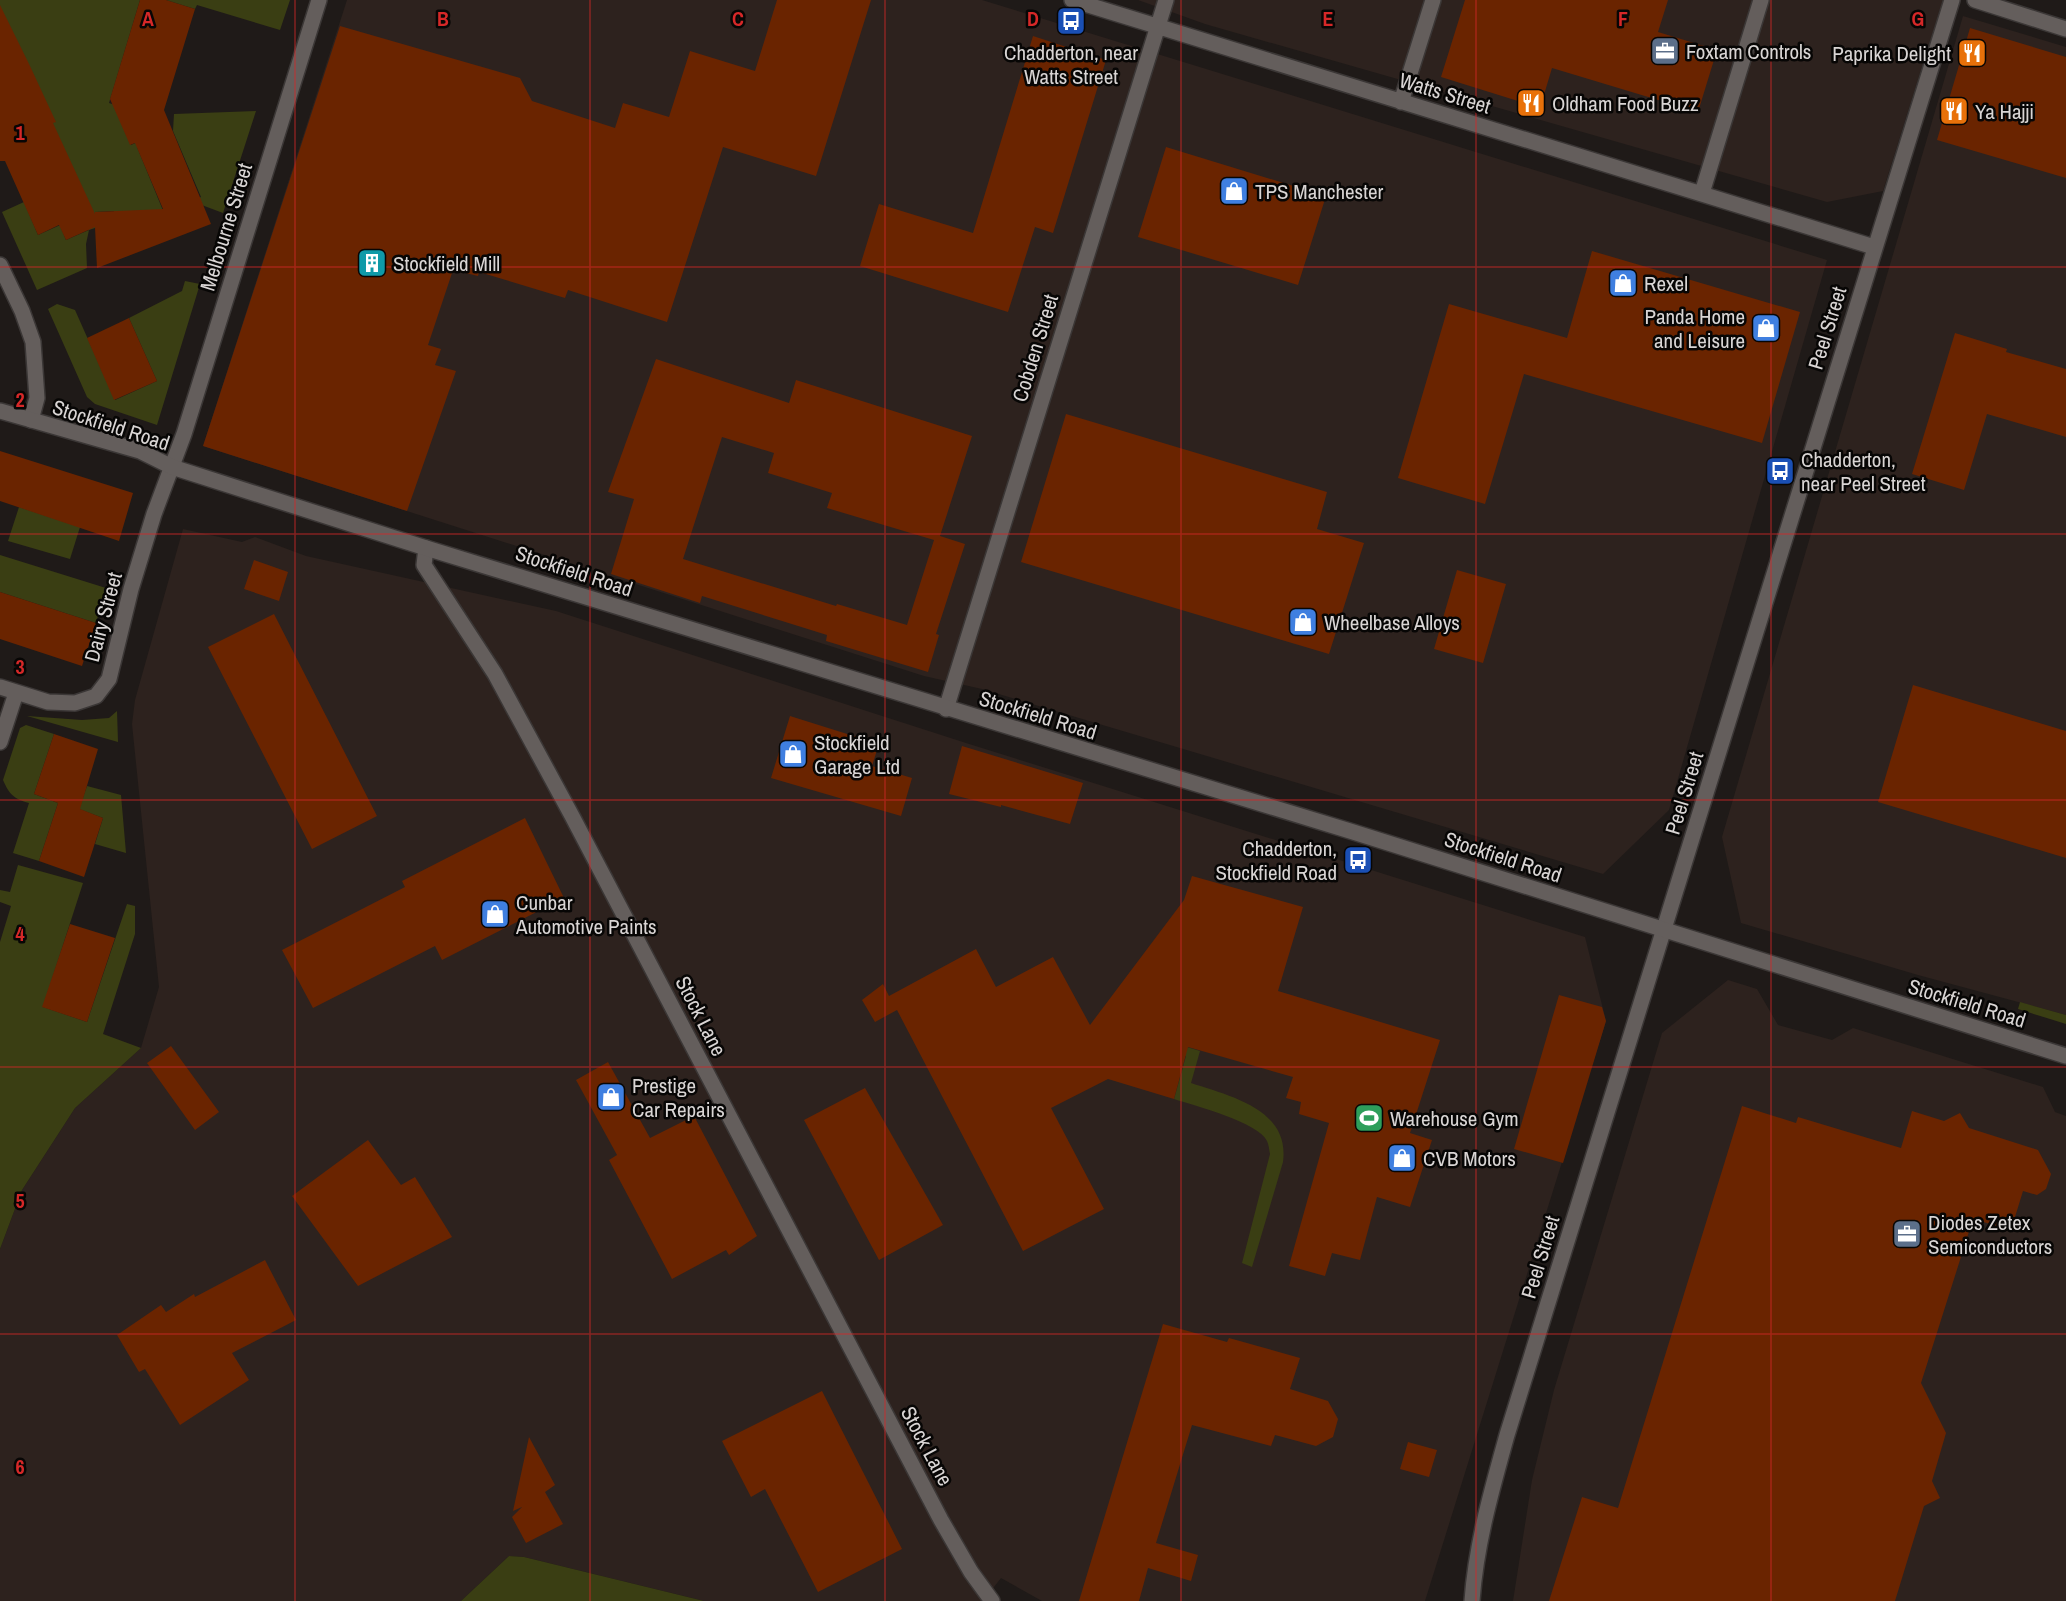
<svg xmlns="http://www.w3.org/2000/svg" width="2066" height="1601" font-family="'Archivo Narrow',sans-serif">
  <style>
    .built { fill: #2d221e }
    .green { fill: #3a3e13; fill-rule: evenodd }
    .building { fill: #6a2400; fill-rule: evenodd }
    .lines { fill: none; stroke-linecap: round; stroke-linejoin: round }
    .minor-casing { stroke: #3b3736; stroke-width: 18 }
    .tertiary-casing { stroke: #3b3736; stroke-width: 18 }
    .minor { stroke: #645e5c; stroke-width: 15 }
    .tertiary { stroke: #645e5c; stroke-width: 15 }
    .grid { fill: none; stroke: #d62828; stroke-width: 1.5; stroke-opacity: 0.55 }
    .labels { text-anchor: middle; dominant-baseline: central; stroke-width: 5; stroke-linejoin: round; paint-order: stroke }
    .poi-label { font-size: 21px; fill: #d9d5d4; stroke: #070605; text-anchor: start }
    .street-label { font-size: 21px; fill: #d9d5d4; stroke: #070605 }
    .grid-label { font-size: 20px; text-anchor: middle; font-weight: bold; fill: #d62828; stroke: #070605; stroke-width: 5; stroke-linejoin: round; paint-order: stroke }
  </style>
  <rect width="100%" height="100%" fill="#1f1a18"/>
  <path class="built" d="M347,0H982L1827,260L1669,810L1603,874L982,689L924,676L203,446Z
    M1138,0H1943L1883,191L1827,202L1205,24Z
    M1963,16L2066,47V1015L1918,975L1741,923L1722,837Z
    M183,529L242,542L255,537L306,556L556,611L966,743L1585,937L1606,1021L1425,1601H1042L1001,1578L983,1601H704L524,1557L509,1556L461,1601H0V1249L22,1190L75,1108L141,1048L159,987L132,724L135,700Z
    M1728,980L1757,989L1778,1025L1832,1040L1853,1028L2043,1087L2055,1112L2066,1116V1601H1513L1532,1480L1554,1390L1662,1033Z"/>
  <path class="green" d="M0,0H140L109,103L147,115L125,132L131,145L150,136L137,147L164,213L201,197L173,131L174,114L256,111L223,213L199,204L116,239L114,211L95,212V228L89,230L86,244L87,268L37,290L2,212L24,202L38,235L76,218L0,17ZM83,218L89,230L66,240L61,228Z
    M166,0H290L280,30L197,5L195,9Z
    M185,281L200,284L157,425L95,404L87,397L48,309L57,304L75,310L115,400L157,381L129,318L182,291Z
    M19,507L80,527L70,559L8,541Z
    M0,555L106,588L96,623L0,592Z
    M117,711L118,742L27,716L82,720L109,718Z
    M26,725L54,734L34,794L58,803L39,861L13,853L29,803C14,799 9,794 3,780L20,728Z
    M87,786L121,795L126,853L95,844L103,818L79,809Z
    M18,865L83,883L43,1007L87,1022L127,904L135,906V934L103,1034L141,1048L75,1108L22,1190L0,1249V942L11,906L0,902V890L10,892Z
    M2020,1002L2066,1015V1024L2018,1009Z
    M1141,1033L1200,1051L1191,1083C1230,1096 1290,1109 1283,1162L1252,1267L1242,1263L1270,1154C1269,1150 1269,1145 1267,1141C1258,1122 1195,1106 1174,1099L1186,1056L1138,1041Z
    M509,1556L524,1557L704,1601H461Z"/>
  <path class="building" d="M140,0H166L195,9L164,110L211,224L97,268L95,227L66,240L59,225L38,235L5,161H0V5L30,66L56,122L53,123L95,214V212L163,209L135,143L130,145L110,99Z
    M777,0H871L816,176L723,147L667,322L568,290L565,298L479,272L478,276L453,270L428,345L441,349L435,365L456,371L407,511L203,446L340,26L520,78L532,101L615,128L623,103L669,117L690,51L755,71Z
    M1465,0H1668L1658,32L1717,50L1698,112L1552,68L1540,108L1441,77Z
    M1970,28L2066,57V178L1937,140Z
    M1033,36L1106,60L1053,233L1035,227L1008,312L860,266L879,204L973,233Z
    M1166,147L1326,196L1298,285L1138,237Z
    M1592,251L1800,312L1762,443L1524,374L1485,504L1398,478L1449,304L1567,338Z
    M129,318L157,381L114,400L87,338Z
    M1955,333L2007,349L2006,352L2066,369V437L1987,414L1964,490L1912,474Z
    M656,359L789,403L796,380L972,436L940,536L965,544L936,634L939,635L928,672L826,641L827,635L702,596L700,603L611,574L634,499L608,492ZM722,437L774,453L768,473L832,493L827,508L934,540L907,625L837,604L836,606L683,559Z
    M1066,414L1327,492L1317,529L1364,543L1329,654L1021,562Z
    M0,451L133,493L119,541L0,501Z
    M254,560L288,572L279,601L244,589Z
    M1457,570L1506,584L1483,663L1434,649Z
    M0,592L96,623L82,666L0,639Z
    M274,614L377,816L312,849L208,647Z
    M1913,685L2066,731V858L1878,802Z
    M790,716L879,744L872,766L912,778L901,816L771,778Z
    M54,734L98,749L80,809L103,818L84,877L39,861L58,803L34,794Z
    M962,746L1083,783L1070,824L1001,805V807L949,794Z
    M525,818L564,898L442,960L435,946L313,1008L282,950L405,887L402,881Z
    M1192,876L1303,907L1278,991L1440,1040L1410,1133L1432,1140L1410,1207L1377,1197L1360,1260L1332,1253L1325,1276L1289,1266L1329,1123L1299,1114L1301,1102L1286,1098L1293,1077L1188,1047L1174,1099L1108,1079L1051,1108L1104,1209L1023,1251L897,1010L875,1022L862,1000L883,984L889,996L976,949L996,987L1053,957L1090,1025L1184,900Z
    M70,924L115,938L87,1022L42,1007Z
    M1559,995L1602,1007L1606,1021L1563,1163L1514,1149Z
    M171,1046L219,1112L195,1130L147,1063Z
    M608,1062L650,1138L694,1116L757,1236L729,1255L726,1250L672,1279L609,1160L617,1155L576,1080Z
    M865,1088L943,1225L879,1260L804,1120Z
    M1742,1106L1796,1123L1798,1117L1901,1148L1912,1111L1944,1121L1960,1113L1969,1128L2038,1150L2051,1174L2046,1189L2037,1195L2023,1191L2011,1230L1973,1219L1921,1383L1946,1433L1932,1481L1940,1498L1924,1506L1895,1601H1549L1582,1497L1618,1508Z
    M368,1140L401,1185L415,1177L452,1237L358,1286L292,1196Z
    M265,1260L296,1320L232,1353L249,1380L180,1425L145,1369L139,1372L117,1335L161,1305L166,1312L194,1294L195,1297Z
    M1163,1324L1227,1342L1229,1338L1300,1358L1290,1389L1328,1401L1338,1419L1333,1437L1316,1446L1275,1435L1271,1446L1192,1425L1156,1543L1198,1555L1191,1581L1148,1568L1139,1601H1079Z
    M822,1391L902,1549L818,1592L765,1489L751,1497L722,1441Z
    M529,1437L555,1485L545,1492L563,1524L526,1543L512,1517L522,1507L513,1511Z
    M1408,1442L1437,1450L1429,1477L1400,1469Z"/>
  <g class="lines">
    <g class="minor-casing">
      <path id="minor" d="M1072,0L1874,247
        M1975,0L2066,29
        M1401,102L1433,0
        M1702,193L1761,0
        M0,265L22,311L33,342L37,398L31,420
        M426,548L424,565L495,674L572,816L941,1520L971,1572L992,1601
        M0,687L48,702L75,703L96,696L109,679L131,589L154,514L184,434L319,0
        M946,709L1166,0
        M0,742L16,693
        M1472,1601C1476,1544 1492,1489 1507,1435L1952,0"/>
    </g>
    <g class="tertiary-casing">
      <path id="tertiary" d="M0,411L140,451L172,467L426,548L1350,831L2066,1056"/>
    </g>
    <use href="#minor" class="minor"/>
    <use href="#tertiary" class="tertiary"/>
  </g>
  <path class="grid" d="M295,0V1601M590,0V1601M885,0V1601M1181,0V1601M1476,0V1601M1771,0V1601M0,267H2066M0,534H2066M0,800H2066M0,1067H2066M0,1334H2066"/>
  <defs>
    <g id="bus-square" transform="scale(1.5)"><rect x="-9" y="-9" width="18" height="18" rx="4" fill="#1a4fb4" stroke="#070605"/><path d="M-5-6H5V4H4V6H2V4H-2V6H-4V4H-5ZM-3.5-4V0h7V-4ZM-3.5 1.2v1.5H-2V1.2ZM2 1.2v1.5H3.5V1.2Z" fill="#fff"/></g>
    <g id="office-square" transform="scale(1.5)"><rect x="-9" y="-9" width="18" height="18" rx="4" fill="#5c6f8a" stroke="#070605"/><path d="M-6-3h4V-5.5h4V-3h4V5H-6ZM-1-4.5V-3h2v-1.5ZM-6 0V1H6V0Z" fill="#fff"/></g>
    <g id="restaurant-square" transform="scale(1.5)"><rect x="-9" y="-9" width="18" height="18" rx="4" fill="#e8710a" stroke="#070605"/><path d="M-5-6h1v4h1v-4h1v4h1v-4h1v5L-1.5 .5V6h-2V.5L-5-1ZM5-6V6H3V1.5H1.5Q1.5-4 5-6Z" fill="#fff"/></g>
    <g id="shop-square" transform="scale(1.5)"><rect x="-9" y="-9" width="18" height="18" rx="4" fill="#3f7fe0" stroke="#070605"/><path d="M-5-2.5h2.3a2.7 3.5 0 0 1 5.4 0H5L5.5 6h-11ZM-1.5-2.5h3a1.5 2.3 0 0 0-3 0Z" fill="#fff"/></g>
    <g id="building-square" transform="scale(1.5)"><rect x="-9" y="-9" width="18" height="18" rx="4" fill="#0f9aa8" stroke="#070605"/><path d="M-4-6H4V6H1V3H-1V6H-4ZM-2.5-4.3h1.7v1.8h-1.7ZM.8-4.3h1.7v1.8H.8ZM-2.5-1h1.7V.8h-1.7ZM.8-1h1.7V.8H.8Z" fill="#fff"/></g>
    <g id="stadium-square" transform="scale(1.5)"><rect x="-9" y="-9" width="18" height="18" rx="4" fill="#2e9e5b" stroke="#070605"/><path d="M0-5a6.5 5 0 1 0 0 10a6.5 5 0 1 0 0-10ZM-3.5-1.8h7v3.6h-7Z" fill="#fff"/></g>
  </defs>
  <g fill-rule="evenodd">
    <use href="#bus-square" x="1071" y="21"/>
    <use href="#office-square" x="1665" y="51"/>
    <use href="#restaurant-square" x="1972" y="53"/>
    <use href="#restaurant-square" x="1531" y="103"/>
    <use href="#restaurant-square" x="1954" y="111"/>
    <use href="#shop-square" x="1234" y="191"/>
    <use href="#building-square" x="372" y="263"/>
    <use href="#shop-square" x="1623" y="283"/>
    <use href="#shop-square" x="1766" y="328"/>
    <use href="#bus-square" x="1780" y="471"/>
    <use href="#shop-square" x="1303" y="622"/>
    <use href="#shop-square" x="793" y="754"/>
    <use href="#bus-square" x="1358" y="860"/>
    <use href="#shop-square" x="495" y="914"/>
    <use href="#shop-square" x="611" y="1097"/>
    <use href="#stadium-square" x="1369" y="1118"/>
    <use href="#shop-square" x="1402" y="1158"/>
    <use href="#office-square" x="1907" y="1234"/>
  </g>
  <g class="labels">
    <g class="poi-label">
      <text x="1686" y="51">Foxtam Controls</text>
      <text x="1071" y="52" text-anchor="middle">Chadderton, near<tspan x="1071" dy="24">Watts Street</tspan></text>
      <text x="1951" y="53" text-anchor="end">Paprika Delight</text>
      <text x="1552" y="103">Oldham Food Buzz</text>
      <text x="1975" y="111">Ya Hajji</text>
      <text x="1255" y="191">TPS Manchester</text>
      <text x="393" y="263">Stockfield Mill</text>
      <text x="1644" y="283">Rexel</text>
      <text x="1745" y="316" text-anchor="end">Panda Home<tspan x="1745" dy="24">and Leisure</tspan></text>
      <text x="1801" y="459">Chadderton,<tspan x="1801" dy="24">near Peel Street</tspan></text>
      <text x="1324" y="622">Wheelbase Alloys</text>
      <text x="814" y="742">Stockfield<tspan x="814" dy="24">Garage Ltd</tspan></text>
      <text x="1337" y="848" text-anchor="end">Chadderton,<tspan x="1337" dy="24">Stockfield Road</tspan></text>
      <text x="516" y="902">Cunbar<tspan x="516" dy="24">Automotive Paints</tspan></text>
      <text x="632" y="1085">Prestige<tspan x="632" dy="24">Car Repairs</tspan></text>
      <text x="1390" y="1118">Warehouse Gym</text>
      <text x="1423" y="1158">CVB Motors</text>
      <text x="1928" y="1222">Diodes Zetex<tspan x="1928" dy="24">Semiconductors</tspan></text>
    </g>
    <g class="street-label">
      <text transform="translate(1445 93) rotate(17)">Watts Street</text>
      <text transform="translate(226 227) rotate(-73)">Melbourne Street</text>
      <text transform="translate(1827 328) rotate(-73)">Peel Street</text>
      <text transform="translate(1035 348) rotate(-73)">Cobden Street</text>
      <text transform="translate(111 425) rotate(18)">Stockfield Road</text>
      <text transform="translate(574 571) rotate(18)">Stockfield Road</text>
      <text transform="translate(103 617) rotate(-75)">Dairy Street</text>
      <text transform="translate(1038 715) rotate(17)">Stockfield Road</text>
      <text transform="translate(1684 793) rotate(-73)">Peel Street</text>
      <text transform="translate(1503 857) rotate(18)">Stockfield Road</text>
      <text transform="translate(1967 1003) rotate(17)">Stockfield Road</text>
      <text transform="translate(701 1016) rotate(63)">Stock Lane</text>
      <text transform="translate(1540 1257) rotate(-73)">Peel Street</text>
      <text transform="translate(927 1446) rotate(62)">Stock Lane</text>
    </g>
  </g>
  <g class="grid-label">
    <text x="148" y="26">A</text>
    <text x="443" y="26">B</text>
    <text x="738" y="26">C</text>
    <text x="1033" y="26">D</text>
    <text x="1328" y="26">E</text>
    <text x="1623" y="26">F</text>
    <text x="1918" y="26">G</text>
    <text x="20" y="140">1</text>
    <text x="20" y="407">2</text>
    <text x="20" y="674">3</text>
    <text x="20" y="941">4</text>
    <text x="20" y="1208">5</text>
    <text x="20" y="1474">6</text>
  </g>
</svg>
